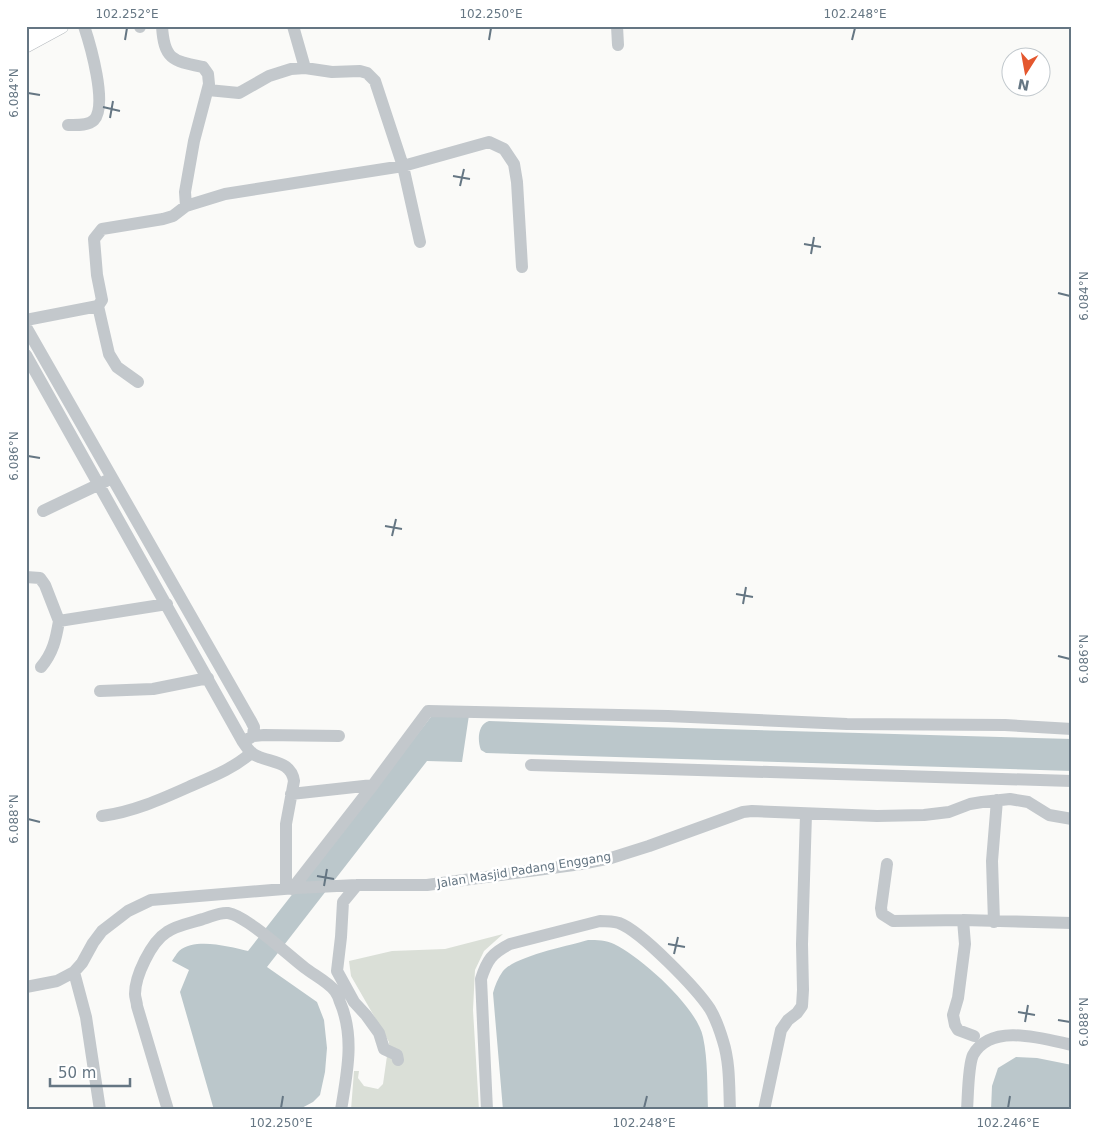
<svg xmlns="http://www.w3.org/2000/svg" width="1098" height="1136" font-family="'DejaVu Sans',sans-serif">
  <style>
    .green { fill: #dadfd7 }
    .water { fill: #bbc7cb }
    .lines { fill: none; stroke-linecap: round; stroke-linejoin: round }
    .major-casing { stroke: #b5babe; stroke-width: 16 }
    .minor { stroke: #c3c8cc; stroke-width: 12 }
    .major { stroke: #fff; stroke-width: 15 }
    .ticks { fill: none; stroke: #657683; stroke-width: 2 }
    .labels { text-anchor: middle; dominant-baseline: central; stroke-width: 5; stroke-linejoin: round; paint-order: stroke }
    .street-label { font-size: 12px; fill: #657683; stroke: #fff }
    .neatline { fill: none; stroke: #657683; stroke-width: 2 }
    .ticks-label { font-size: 12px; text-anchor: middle; fill: #657683 }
  </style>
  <rect width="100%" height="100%" fill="#fafaf8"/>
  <path class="green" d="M503,934L484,951L475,970L473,1010L479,1110H351L354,1071H359L358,1078L364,1086L378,1089L383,1084L389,1042L351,976L349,961L392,951L445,949Z"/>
  <path class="water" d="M434,713L469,715L462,762L427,761L267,967L317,1002L324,1020L327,1048L325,1072L320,1095L313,1102L298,1110H214L180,992L189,970L172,961C174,958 177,953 179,951C196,937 230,947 248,951Z
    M489,721L651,727L1072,739V771L486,753L481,750C477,740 478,724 489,721Z
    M588,940C597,940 606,940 614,944C641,957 697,1007 703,1037C708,1060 707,1086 708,1110H503L493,993C495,985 498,978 503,971C516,956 568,946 588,940Z
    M1016,1057L1037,1058L1072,1065V1110H991L992,1086L998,1068Z"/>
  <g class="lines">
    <g class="major-casing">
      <path id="major" d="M26,31L34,26
        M26,45L61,26"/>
    </g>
    <path class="minor" d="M140,26V27
      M162,26C164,60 173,61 203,67L208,74L209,84L194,141L185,192L186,206L225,194L403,166L489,142L504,149L514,164L517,182L522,267
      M293,26L305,68
      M617,26L618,45
      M208,90L239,93L269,76L291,69L305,68L332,72L360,71L367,73L375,81L403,166L420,242
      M68,125C76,125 88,126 94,120C108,105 90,44 84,26
      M98,306L109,354L117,367L138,382
      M26,320L98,306L102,300L97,275L94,239L102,229L163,219L173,216L186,206
      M26,327L251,721L254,727L253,736
      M26,355L243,742C247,748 251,754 257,756C272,763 291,761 294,781L286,824V889
      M43,511L106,481
      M26,577L40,578L45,585L59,621L167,604
      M41,667C53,653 56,639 59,621
      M100,691L153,689L208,678
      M248,739L253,736L264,735L339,736
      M531,765L1072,781
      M291,794L373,785L428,711L668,716L847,724L1005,725L1072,729
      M102,816C134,812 164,798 193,785C214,776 234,768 251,753
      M887,864L881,908L882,914L893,921L963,920L1072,923
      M357,885L343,902L341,937L337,971L354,1002L366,1015L379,1033L384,1049L397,1055L398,1060
      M292,889L373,785
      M963,920L965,944L958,998L953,1015L955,1025L958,1030L974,1036
      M994,922L992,861L997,800
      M74,972L86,1017L100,1110
      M26,987L57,981L74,972L82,963L93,943L102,931L128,911L151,900L296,888L357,885H427L581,864L611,858L649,846L743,812L752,811L877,816L924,815L949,812L970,804L982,802L1010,799L1028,802L1049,815L1072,819
      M168,1110L137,1006C137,1002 135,998 135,994C135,976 151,942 167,932C177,925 191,923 203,919C211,917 219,912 228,913C247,916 289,956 305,968C314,975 328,982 335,991C337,994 339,998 340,1002C355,1037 347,1073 341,1110
      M487,1110L481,979C487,960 492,953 510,944L600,921C606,921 612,921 619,923C641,931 697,989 710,1009C716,1019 720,1031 723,1041C730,1063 729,1087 730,1110
      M764,1110L781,1030L788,1020L797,1013L802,1006L803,990L802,944L806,814
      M967,1110C968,1097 968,1066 973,1055C991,1022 1044,1039 1072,1045"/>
    <use href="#major" class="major"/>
  </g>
  <path class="ticks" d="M125,40L127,28M489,40L491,28M852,40L855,28M28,93L40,95M103,107L120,111M110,118L113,101M453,176L470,179M460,186L464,169M804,244L821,247M811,254L814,237M1058,293L1070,296M28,456L40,458M385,526L402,529M392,536L396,519M736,594L753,597M743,604L746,587M1058,656L1070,659M28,819L40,822M317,876L334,879M324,886L327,869M668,944L685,947M674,954L678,937M1018,1012L1035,1015M1058,1020L1070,1022M1025,1022L1028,1005M281,1108L283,1096M644,1108L647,1096M1008,1108L1010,1096"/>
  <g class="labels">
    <g class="street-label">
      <text transform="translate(524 870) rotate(-9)">Jalan Masjid Padang Enggang</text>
    </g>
  </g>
  <rect width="1098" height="1136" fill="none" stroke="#ffffff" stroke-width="55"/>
  <g transform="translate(1026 72) rotate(191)"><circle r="24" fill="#ffffff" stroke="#c1c8cd"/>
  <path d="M0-4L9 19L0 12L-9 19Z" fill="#e4572e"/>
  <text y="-8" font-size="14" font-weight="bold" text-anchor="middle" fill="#657683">N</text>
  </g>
  <path d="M50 1078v8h80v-8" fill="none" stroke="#657683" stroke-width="2.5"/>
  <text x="58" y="1078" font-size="15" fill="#657683" stroke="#ffffff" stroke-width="4" paint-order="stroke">50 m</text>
  <rect x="28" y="28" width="1042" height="1080" class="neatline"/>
  <g class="ticks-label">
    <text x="127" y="18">102.252°E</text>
    <text x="491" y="18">102.250°E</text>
    <text x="855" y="18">102.248°E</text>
    <text transform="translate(14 93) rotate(-90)" y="4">6.084°N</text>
    <text transform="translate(1084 296) rotate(-90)" y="4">6.084°N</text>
    <text transform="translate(14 456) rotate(-90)" y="4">6.086°N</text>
    <text transform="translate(1084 659) rotate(-90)" y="4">6.086°N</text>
    <text transform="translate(14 819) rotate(-90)" y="4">6.088°N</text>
    <text transform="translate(1084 1022) rotate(-90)" y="4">6.088°N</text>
    <text x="281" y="1127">102.250°E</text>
    <text x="644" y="1127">102.248°E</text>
    <text x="1008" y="1127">102.246°E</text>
  </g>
</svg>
